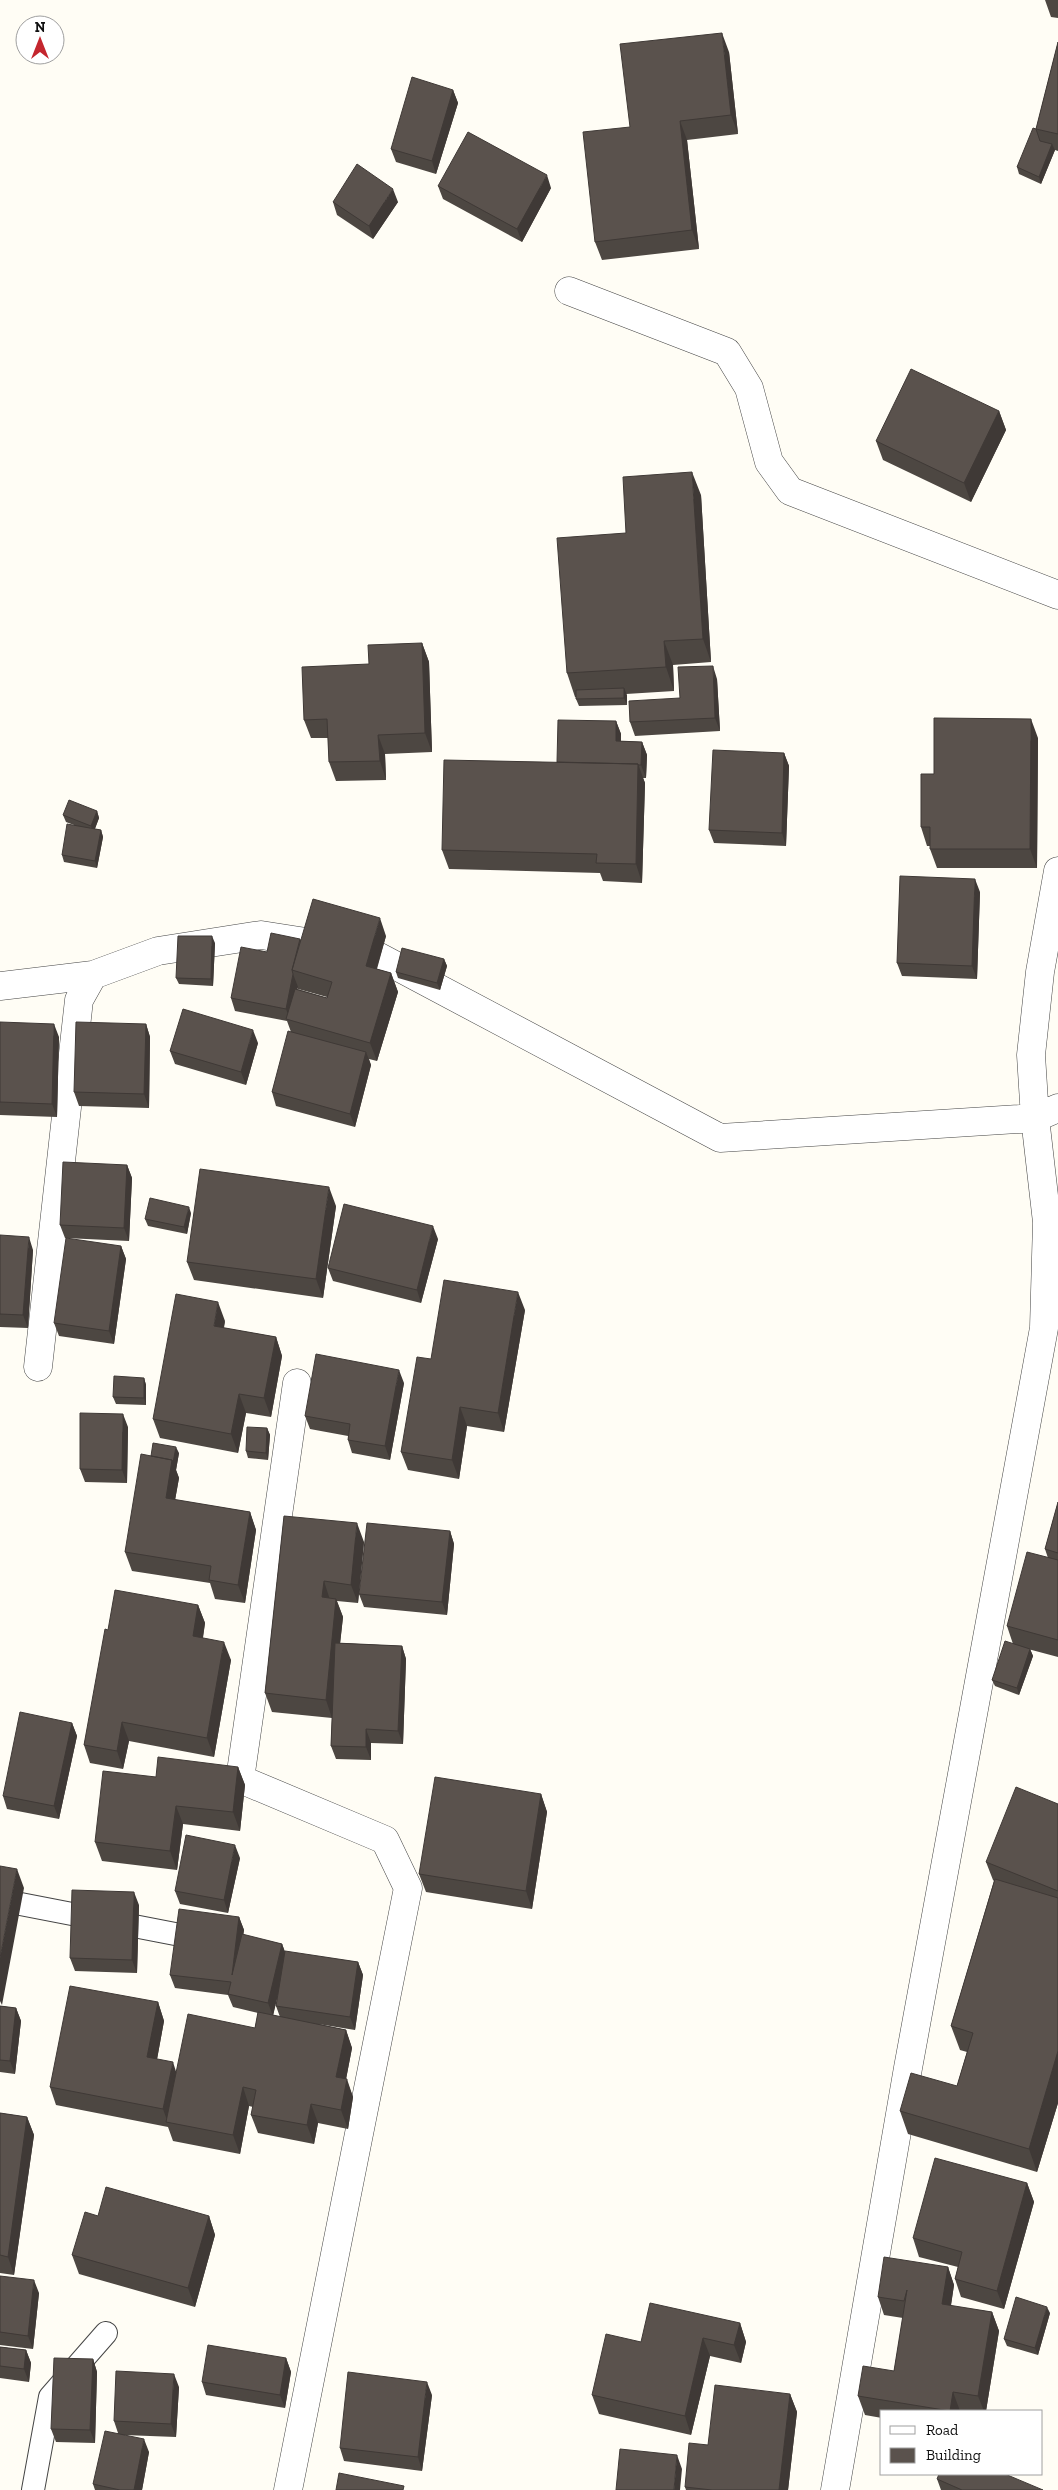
<svg xmlns="http://www.w3.org/2000/svg" width="1058" height="2490" font-family="'Zilla Slab',serif">
  <style>
    .lines { fill: none; stroke-linecap: round; stroke-linejoin: round }
    .lane-casing { stroke: #444; stroke-width: 24 }
    .street-casing { stroke: #444; stroke-width: 29 }
    .lane { stroke: #fff; stroke-width: 22 }
    .street { stroke: #fff; stroke-width: 28 }
    .wall { fill: #4d4742; fill-rule: evenodd }
    .shaded-wall { fill: #3f3936 }
    .building { fill: #5a524d; stroke: #3f3936 }
  </style>
  <rect width="100%" height="100%" fill="#fffdf5"/>
  <g class="lines">
    <g class="lane-casing">
      <path id="lane" d="M0,1900L206,1940
        M33,2490L50,2397L106,2333"/>
    </g>
    <g class="street-casing">
      <path id="street" d="M569,291L727,352L749,388L769,462L790,491L1058,595
        M0,986L93,975
        M38,1367L79,1000L93,975L158,951L261,935L370,952L720,1138L1035,1118L1058,1108
        M288,2490L408,1888L385,1840L240,1779L297,1383
        M835,2490L908,2068L1044,1328L1047,1222L1035,1118L1031,1055L1040,972L1058,871"/>
    </g>
    <use href="#lane" class="lane"/>
    <use href="#street" class="street"/>
  </g>
  <path class="wall" d="M1045,0H1058V18L1051,17Z
    M1058,42V151L1055,150L1041,184L1019,174L1017,167L1036,129Z
    M729,52L738,134L687,140L699,249L602,260L595,242L630,127Z
    M453,90L458,103L436,174L396,162L391,149Z
    M438,186L551,188L522,242L443,199Z
    M333,202H398L373,239L337,215Z
    M999,411L1006,430L971,502L883,460L876,441Z
    M701,495L711,662L673,665L674,691L626,694L627,705L579,706L576,699V697H575L567,673L626,533Z
    M422,643L429,662L432,752L385,754L386,780L336,781L329,762L328,738H311L304,720L369,664Z
    M717,679L720,731L635,736L630,722L680,698Z
    M616,721L621,734V741L642,742L647,755L646,778H643L645,783L642,883L603,881L600,873L449,869L442,850L557,762Z
    M1038,738L1037,868H937L930,849V846H927L921,827L934,774Z
    M784,753L789,766L786,846L714,843L709,830Z
    M97,811L99,818L95,829L101,830L103,837L97,868L64,862L62,855L74,825L66,822L63,815Z
    M980,892L977,979L902,976L897,963Z
    M386,936L377,969L391,973L398,992L377,1061L369,1059L371,1065L355,1127L276,1106L272,1092L291,1032L287,1021L235,1011L231,998L300,939L301,940ZM298,987V989L327,997V998L297,989Z
    M215,943L213,986L179,984L176,978Z
    M444,959L447,966L440,990L398,978L396,972Z
    M0,1022L59,1037L57,1117L0,1115Z
    M146,1024L150,1037L149,1108L79,1106L74,1092Z
    M258,1043L246,1085L175,1064L170,1051Z
    M127,1165L132,1178L129,1241L65,1238L60,1225Z
    M336,1206L323,1298L194,1280L187,1262Z
    M191,1213L187,1234L148,1226L145,1219Z
    M0,1235L33,1250L28,1328L0,1327Z
    M438,1239L421,1303L333,1281L328,1268Z
    M121,1246L126,1259L114,1344L59,1336L54,1323Z
    M525,1310L504,1432L467,1426L459,1479L408,1470L401,1452L431,1359Z
    M225,1321L224,1328L276,1337L282,1356L271,1417L246,1413L238,1453L160,1438L153,1419Z
    M144,1378L146,1385V1405L116,1404L113,1397Z
    M404,1383L390,1460L352,1453L348,1440V1436L310,1429L305,1416Z
    M128,1427L127,1483L85,1482L80,1469Z
    M267,1428L270,1435L268,1460L248,1458L246,1451Z
    M179,1453L176,1470L179,1478L175,1500L250,1512L256,1530L245,1603L215,1599L210,1583L132,1571L125,1552L151,1456Z
    M1058,1502V1657L1028,1649H1030L1033,1656L1019,1695L995,1686L992,1680L1013,1644L1007,1626L1048,1558L1045,1549Z
    M284,1516L364,1542L358,1603L337,1601L343,1617L340,1643L402,1646L406,1659L403,1744L371,1743V1760L336,1759L331,1746L332,1718L272,1712L265,1693Z
    M450,1531L454,1544L447,1615L364,1607L359,1594Z
    M198,1605L205,1623L203,1638L231,1660L214,1757L129,1741L123,1769L90,1763L84,1745L108,1630Z
    M72,1723L77,1736L59,1819L7,1809L3,1796Z
    M238,1767L245,1785L240,1831L183,1824L177,1870L102,1861L95,1842L156,1777Z
    M541,1794L547,1812L532,1909L426,1892L419,1874Z
    M1058,1804V2103L1037,2172L908,2134L900,2111L957,2086L967,2052L960,2050L951,2026L994,1881L993,1880L986,1862Z
    M240,1858L228,1913L180,1904L175,1891Z
    M139,1905L137,1973L75,1971L70,1958Z
    M239,1917L244,1930L243,1935L282,1944L285,1952L358,1962L363,1975L355,2030L318,2024L346,2030L352,2048L346,2079L353,2097L348,2129L318,2123L314,2144L258,2133L251,2115L253,2107L249,2106L240,2154L173,2141L168,2127L56,2105L50,2087L158,2002L164,2021L157,2059L176,2072L255,2028L258,2013L233,2007L228,1995L175,1988L170,1975ZM279,1987L276,2006L280,2017L273,2015Z
    M0,2006L16,2008L21,2021L15,2074L0,2072Z
    M0,2113L27,2117L34,2135L14,2275L0,2273Z
    M1027,2183L1034,2202L1004,2309L961,2297L955,2279L958,2267L919,2257L913,2238Z
    M98,2216H209L215,2235L195,2307L79,2274L72,2255Z
    M948,2267L954,2285L951,2306L992,2312L999,2331L986,2411H882V2418L865,2415L858,2396L894,2371L903,2318L884,2315L878,2297Z
    M0,2276L39,2293L33,2349L0,2345Z
    M1050,2313L1038,2355L1007,2346L1004,2339Z
    M740,2323L746,2342L741,2363L710,2356L691,2435L599,2414L592,2395L641,2342Z
    M0,2347L26,2350L31,2363L29,2382L0,2378Z
    M286,2358L291,2372L285,2408L206,2395L202,2382Z
    M93,2359L97,2372L95,2443L56,2442L51,2429Z
    M179,2387L176,2437L124,2435L149,2452L142,2490H95L93,2484L118,2433L114,2421Z
    M790,2394L797,2412L788,2490H686L685,2487L708,2445Z
    M432,2395L422,2471L344,2461L340,2448Z
    M937,2479L1043,2490H941Z"/>
  <path class="shaded-wall" d="M722,33L729,52L738,134L731,115Z
    M453,90L458,103L436,174L432,161Z
    M680,121L687,140L699,249L692,230Z
    M1052,144L1055,150L1041,184L1039,177Z
    M547,175L551,188L522,242L517,229Z
    M393,189L398,202L373,239L369,226Z
    M999,411L1006,430L971,502L964,483Z
    M692,472L701,495L711,662L703,639Z
    M664,641L673,665L674,691L666,667Z
    M422,643L429,662L432,752L425,733Z
    M713,666L717,679L720,731L715,718Z
    M624,688L627,695V705L624,698Z
    M1031,719L1038,738L1037,868L1030,849Z
    M616,721L621,734L620,754L616,741Z
    M378,735L385,754L386,780L380,761Z
    M642,742L647,755L646,778L641,765Z
    M784,753L789,766L786,846L782,833Z
    M638,764L645,783L642,883L636,864Z
    M97,811L99,818L93,833L91,826Z
    M101,830L103,837L97,868L95,861Z
    M975,879L980,892L977,979L972,966Z
    M380,918L386,936L372,984L366,966Z
    M212,936L215,943L213,986L211,979Z
    M444,959L447,966L440,990L437,983Z
    M391,973L398,992L377,1061L370,1043Z
    M293,974L298,987L291,1020H290L286,1009Z
    M54,1024L59,1037L57,1117L52,1104Z
    M146,1024L150,1037L149,1108L144,1094Z
    M253,1030L258,1043L246,1085L241,1072Z
    M366,1052L371,1065L355,1127L350,1114Z
    M127,1165L132,1178L129,1241L124,1228Z
    M329,1187L336,1206L323,1298L316,1279Z
    M189,1207L191,1213L187,1234L184,1227Z
    M433,1226L438,1239L421,1303L417,1290Z
    M29,1237L33,1250L28,1328L23,1315Z
    M121,1246L126,1259L114,1344L109,1331Z
    M518,1292L525,1310L504,1432L498,1413Z
    M218,1302L225,1321L220,1344L214,1326Z
    M276,1337L282,1356L271,1417L264,1398Z
    M399,1370L404,1383L390,1460L385,1446Z
    M144,1378L146,1385V1405L144,1398Z
    M239,1394L246,1413L238,1453L231,1434Z
    M460,1407L467,1426L459,1479L452,1460Z
    M123,1414L128,1427L127,1483L122,1470Z
    M267,1428L270,1435L268,1460L266,1453Z
    M176,1447L179,1453L176,1470L179,1478L172,1517L166,1498L172,1460Z
    M250,1512L256,1530L245,1603L238,1585Z
    M357,1523L364,1542L358,1603L351,1585Z
    M450,1531L454,1544L447,1615L442,1602Z
    M324,1581L330,1600L322,1597Z
    M336,1599L343,1617L332,1718L326,1700Z
    M198,1605L205,1623L200,1655L193,1636Z
    M224,1642L231,1660L214,1757L207,1738Z
    M402,1646L406,1659L403,1744L398,1731Z
    M1030,1649L1033,1656L1019,1695L1017,1688Z
    M122,1722L129,1741L123,1769L117,1751Z
    M72,1723L77,1736L59,1819L54,1806Z
    M366,1729L371,1743V1760L366,1747Z
    M238,1767L245,1785L240,1831L233,1812Z
    M541,1794L547,1812L532,1909L526,1891Z
    M176,1806L183,1824L177,1870L170,1851Z
    M235,1845L240,1858L228,1913L224,1900Z
    M17,1869L24,1888L2,2005L0,2001V1958Z
    M134,1892L139,1905L137,1973L132,1960Z
    M239,1917L244,1930L236,1988L232,1975Z
    M282,1944L287,1957L273,2016L268,2003Z
    M358,1962L363,1975L355,2030L350,2017Z
    M158,2002L164,2021L154,2076L147,2057Z
    M16,2008L21,2021L15,2074L10,2061Z
    M346,2030L352,2048L343,2095L336,2077Z
    M1058,2051V2103L1037,2172L1029,2149Z
    M173,2062L179,2081L168,2123L163,2109Z
    M347,2079L353,2097L348,2129L341,2110Z
    M243,2087L249,2106L240,2154L233,2135Z
    M311,2104L318,2123L314,2144L307,2125Z
    M27,2117L34,2135L14,2275L8,2257Z
    M1027,2183L1034,2202L1004,2309L997,2291Z
    M209,2216L215,2235L195,2307L188,2288Z
    M948,2267L954,2285L948,2323L942,2304Z
    M34,2280L39,2293L33,2349L28,2336Z
    M1047,2307L1050,2313L1038,2355L1035,2348Z
    M992,2312L999,2331L986,2411H984L978,2396Z
    M740,2323L746,2342L741,2363L734,2345Z
    M703,2338L710,2356L691,2435L685,2416Z
    M26,2350L31,2363L29,2382L24,2369Z
    M286,2358L291,2372L285,2408L280,2395Z
    M93,2359L97,2372L95,2443L90,2430Z
    M174,2374L179,2387L176,2437L171,2424Z
    M427,2382L432,2395L422,2471L418,2457Z
    M953,2392L960,2411H950Z
    M790,2394L797,2412L788,2490H779Z
    M144,2439L149,2452L142,2490H134Z
    M677,2455L682,2469L680,2490H674Z"/>
  <path class="building" d="M722,33L731,115L680,121L692,230L595,242L583,132L630,127L620,44Z
    M1058,42V134L1036,129Z
    M412,77L453,90L432,161L391,149Z
    M1033,128L1036,129L1040,141L1052,144L1039,177L1017,167Z
    M468,132L547,175L517,229L438,186Z
    M357,164L393,189L369,226L333,202Z
    M911,369L999,411L964,483L876,441Z
    M692,472L703,639L664,641L666,667L567,673L557,538L626,533L623,477Z
    M422,643L425,733L378,735L380,761L329,762L327,719L304,720L302,667L369,664L368,645Z
    M713,666L715,718L630,722L629,701L680,698L678,667Z
    M624,688V698L576,699V690Z
    M934,718L1031,719L1030,849H930V827H921V774H934Z
    M558,720L616,721V741L642,742L641,765H638V764L557,762Z
    M713,750L784,753L782,833L709,830Z
    M444,760L638,764L636,864L596,863L597,854L442,850Z
    M69,800L97,811L91,826L63,815Z
    M67,824L101,830L95,861L62,855Z
    M900,876L975,879L972,966L897,963Z
    M313,899L380,918L366,966L391,973L370,1043L286,1019L295,989L327,998L332,982L292,970Z
    M271,933L300,939L292,970L293,974L286,1009L231,998L241,947L267,952Z
    M178,936H212L211,979L176,978Z
    M402,948L444,959L437,983L396,972Z
    M183,1009L253,1030L241,1072L170,1051Z
    M0,1022L54,1024L52,1104L0,1102Z
    M76,1022L146,1024L144,1094L74,1092Z
    M288,1031L366,1052L350,1114L272,1092Z
    M63,1162L127,1165L124,1228L60,1225Z
    M200,1169L329,1187L316,1279L187,1262Z
    M150,1198L189,1207L184,1227L145,1219Z
    M344,1204L433,1226L417,1290L328,1268Z
    M0,1235L29,1237L23,1315L0,1314Z
    M66,1238L121,1246L109,1331L54,1323Z
    M444,1280L518,1292L498,1413L460,1407L452,1460L401,1452L417,1357L431,1359Z
    M176,1294L218,1302L214,1326L276,1337L264,1398L239,1394L231,1434L153,1419Z
    M316,1354L399,1370L385,1446L348,1440L350,1424L305,1416Z
    M114,1376L144,1378V1398L113,1397Z
    M80,1413L123,1414L122,1470L80,1469Z
    M247,1427L267,1428L266,1453L246,1451Z
    M153,1443L176,1447L173,1463L172,1460L151,1456Z
    M141,1454L172,1460L166,1498L250,1512L238,1585L209,1580L211,1566L125,1552Z
    M1058,1502V1553L1045,1549Z
    M284,1516L357,1523L351,1585L324,1581L322,1597L336,1599L326,1700L265,1693Z
    M367,1523L450,1531L442,1602L359,1594Z
    M1027,1552L1058,1560V1640L1007,1626Z
    M115,1590L198,1605L193,1636L224,1642L207,1738L122,1722L117,1751L84,1745L105,1629L108,1630Z
    M1005,1641L1030,1649L1017,1688L992,1680Z
    M335,1643L402,1646L398,1731L366,1729V1747L331,1746Z
    M20,1712L72,1723L54,1806L3,1796Z
    M158,1757L238,1767L233,1812L176,1806L170,1851L95,1842L103,1771L156,1777Z
    M435,1777L541,1794L526,1891L419,1874Z
    M1016,1787L1058,1804V1891L986,1862Z
    M186,1835L235,1845L224,1900L175,1891Z
    M0,1866L17,1869L0,1958Z
    M995,1879L1058,1898V2051L1029,2149L900,2111L911,2073L957,2086L973,2033L951,2026Z
    M72,1890L134,1892L132,1960L70,1958Z
    M179,1909L239,1917L232,1975L242,1934L282,1944L268,2003L228,1994L231,1982L170,1975Z
    M285,1951L358,1962L350,2017L276,2006Z
    M70,1986L158,2002L147,2057L173,2062L163,2109L50,2087Z
    M0,2006L16,2008L10,2061L0,2060Z
    M258,2012L346,2030L336,2077L347,2079L341,2110L311,2104L307,2125L251,2115L256,2090L243,2087L233,2135L166,2122L188,2014L255,2028Z
    M0,2113L27,2117L8,2257L0,2255Z
    M935,2158L1027,2183L997,2291L955,2279L962,2252L913,2238Z
    M106,2187L209,2216L188,2288L72,2255L85,2212L98,2216Z
    M884,2257L948,2267L942,2304L992,2312L978,2396L953,2392L950,2411L858,2396L863,2366L894,2371L907,2290L904,2301L878,2297Z
    M0,2276L34,2280L28,2336L0,2332Z
    M1016,2297L1047,2307L1035,2348L1004,2339Z
    M650,2303L740,2323L734,2345L703,2338L685,2416L592,2395L606,2334L641,2342Z
    M208,2345L286,2358L280,2395L202,2382Z
    M0,2347L26,2350L24,2369L0,2366Z
    M54,2358L93,2359L90,2430L51,2429Z
    M116,2371L174,2374L171,2424L114,2421Z
    M348,2372L427,2382L418,2457L340,2448Z
    M715,2385L790,2394L779,2490H712L685,2487L689,2443L708,2445Z
    M105,2431L144,2439L134,2490H120L93,2484Z
    M620,2449L677,2455L674,2490H616Z
    M339,2473L404,2486L403,2490H336Z
    M939,2474H1005L1043,2490H962L937,2479Z"/>
  <rect x="880" y="2410" width="162" height="65" fill="#ffffff" stroke="#a0a0a0"/>
  <rect x="890" y="2426" width="25" height="8" fill="#ffffff" stroke="#a0a0a0"/>
  <text x="926" y="2435" font-size="15" fill="#111111">Road</text>
  <rect x="890" y="2448" width="25" height="15" fill="#5a524d" stroke="#a0a0a0"/>
  <text x="926" y="2460" font-size="15" fill="#111111">Building</text>
  <g transform="translate(40 40)"><circle r="24" fill="#ffffff" stroke="#a0a0a0"/>
  <path d="M0-4L9 19L0 12L-9 19Z" fill="#c4262e"/>
  <text y="-8" font-size="14" font-weight="bold" text-anchor="middle" fill="#111111">N</text>
  </g>
</svg>
